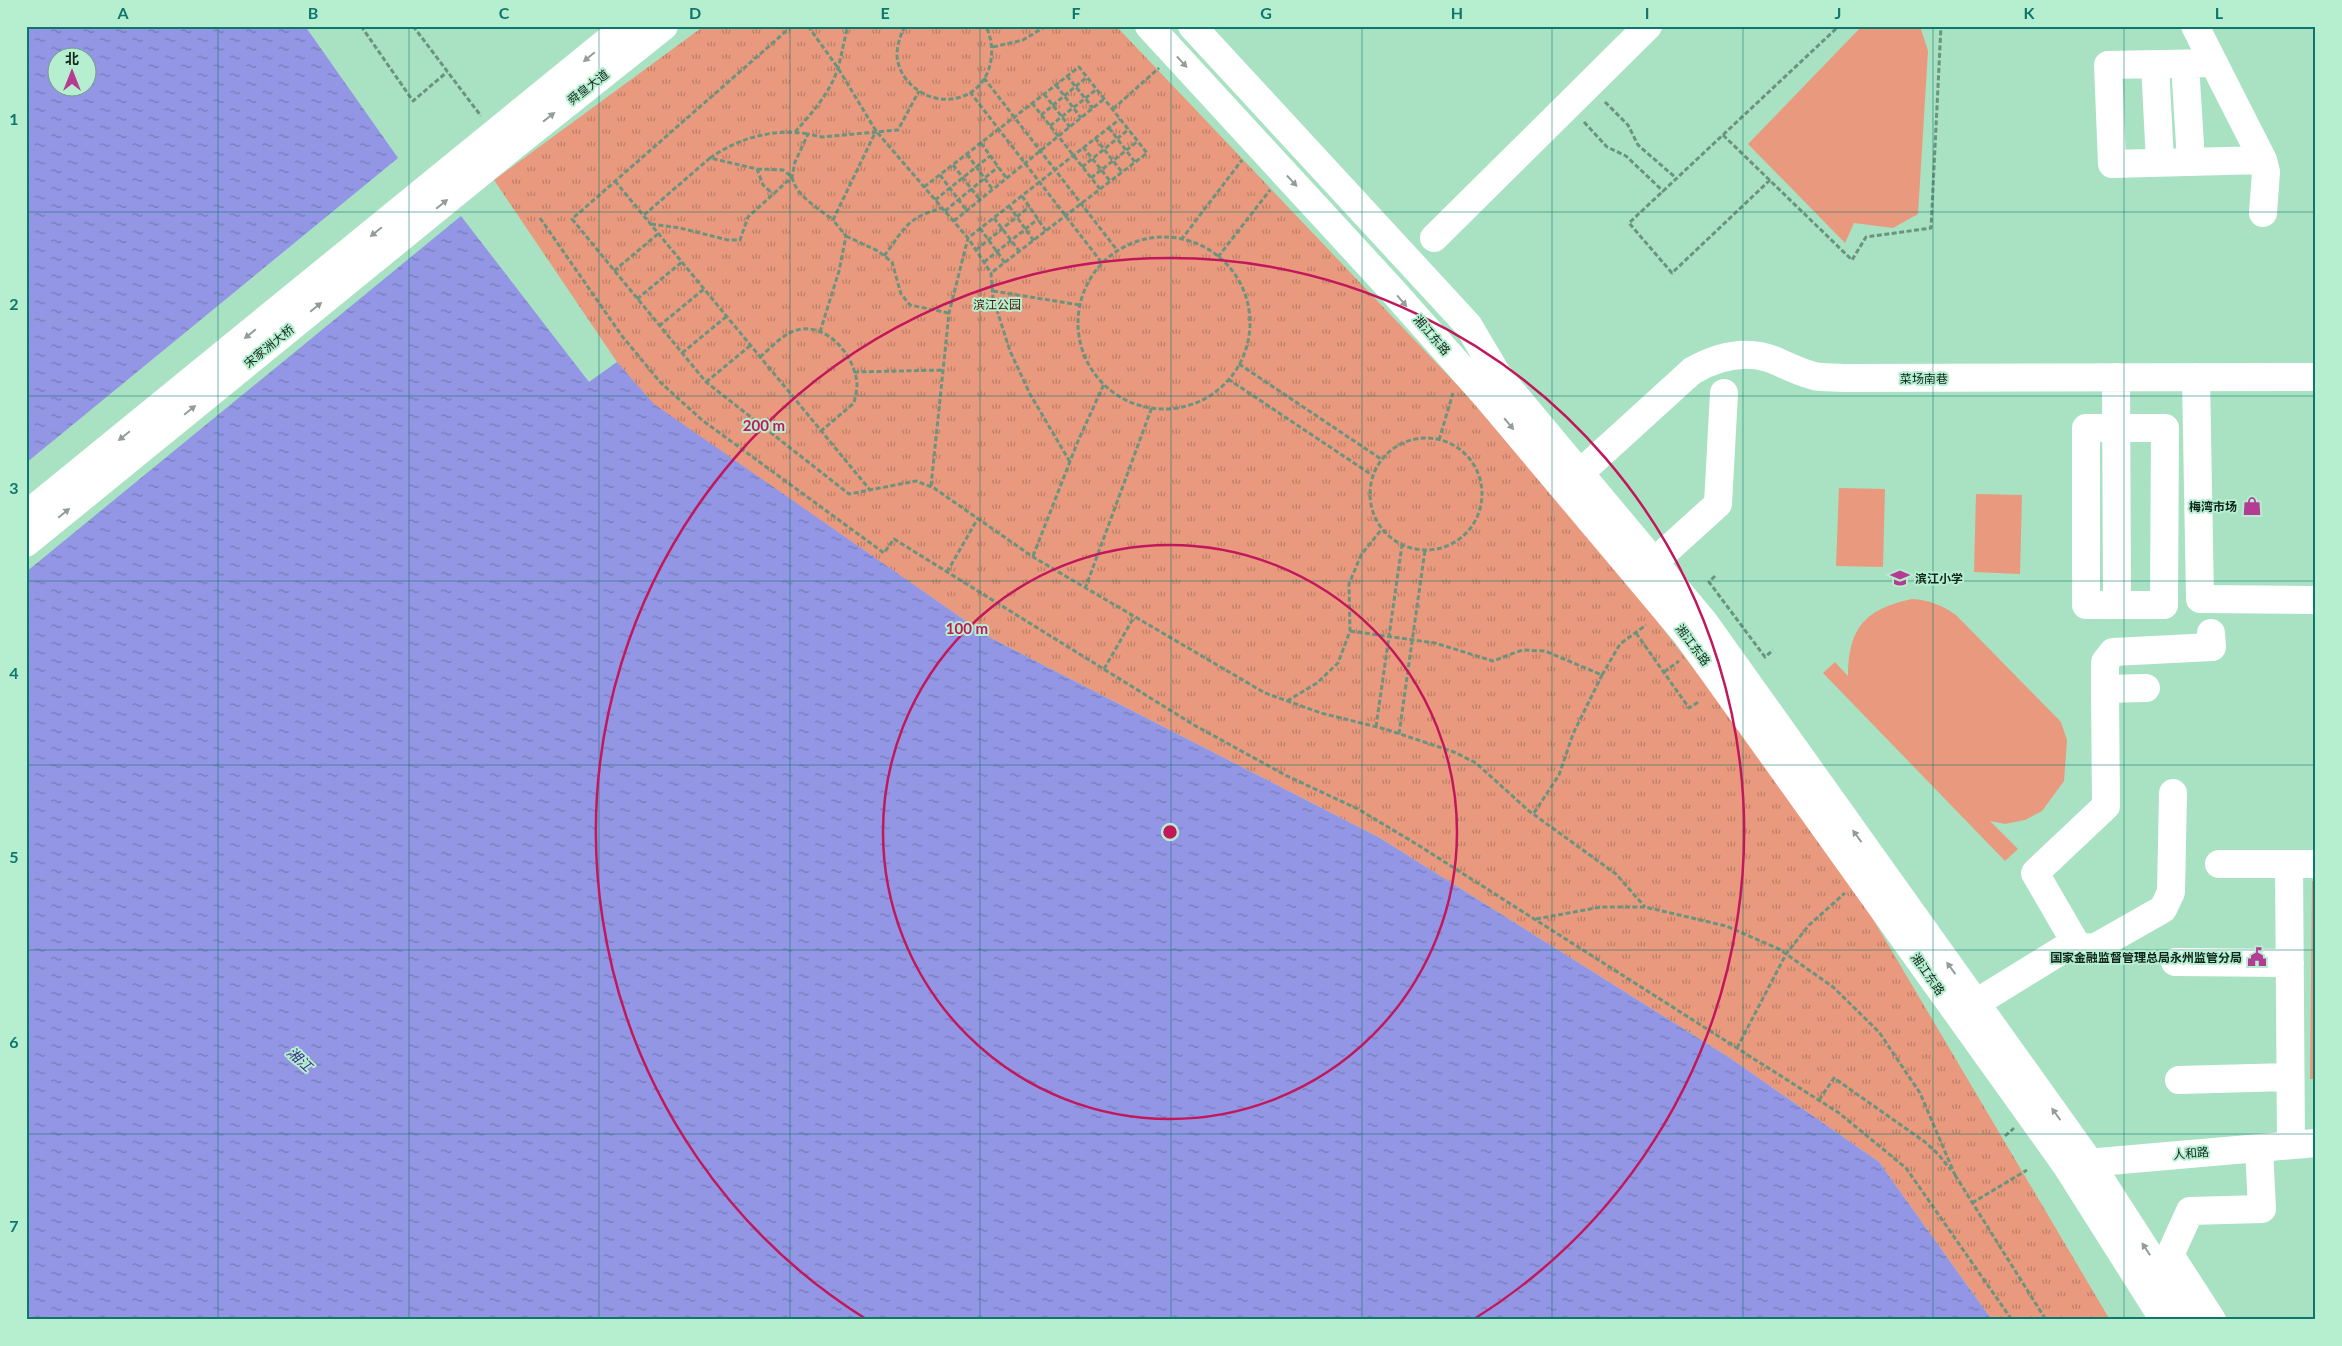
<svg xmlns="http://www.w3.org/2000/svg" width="2342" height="1346" font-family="Lato,'Noto Sans SC',sans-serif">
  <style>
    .green { fill: #e99a7e }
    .park { fill: url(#park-tufts) }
    .water { fill: url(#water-ripples); fill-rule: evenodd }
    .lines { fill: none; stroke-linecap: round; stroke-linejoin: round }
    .path { stroke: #6a947e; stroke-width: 3; stroke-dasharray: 5 2.5; stroke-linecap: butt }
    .minor { stroke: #fff; stroke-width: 28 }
    .major { stroke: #fff; stroke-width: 28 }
    .oneway { fill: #939d98 }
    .grid { fill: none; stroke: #0f766e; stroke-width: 1; stroke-opacity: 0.55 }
    .ring { fill: none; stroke: #c2185b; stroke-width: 2.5 }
    .labels { text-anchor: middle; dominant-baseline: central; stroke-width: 4; stroke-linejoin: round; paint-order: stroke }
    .street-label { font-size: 12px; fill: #0f261b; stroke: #b6eed0 }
    .park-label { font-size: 12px; fill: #4f1a04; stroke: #b6eed0 }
    .poi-label { font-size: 12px; font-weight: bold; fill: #0f261b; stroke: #b6eed0; text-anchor: end }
    .water-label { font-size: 14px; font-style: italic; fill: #39328c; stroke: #b6eed0 }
    .centre { fill: #c2185b; stroke: #b6eed0; stroke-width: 2.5 }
    .ring-label { font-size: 15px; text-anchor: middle; font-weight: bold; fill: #c2185b; stroke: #b6eed0; stroke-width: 4; stroke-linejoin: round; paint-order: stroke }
    .neatline { fill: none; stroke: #0f766e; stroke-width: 2 }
    .grid-label { font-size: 16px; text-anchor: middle; font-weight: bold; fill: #0f766e }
  </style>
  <defs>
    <pattern id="park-tufts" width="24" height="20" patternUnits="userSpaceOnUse" patternTransform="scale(1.25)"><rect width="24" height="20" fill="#e99a7e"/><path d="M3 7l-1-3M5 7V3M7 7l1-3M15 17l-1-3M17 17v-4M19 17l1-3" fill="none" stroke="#bb7d66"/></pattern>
    <pattern id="water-ripples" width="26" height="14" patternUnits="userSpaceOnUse" patternTransform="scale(1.25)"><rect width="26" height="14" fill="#9296e4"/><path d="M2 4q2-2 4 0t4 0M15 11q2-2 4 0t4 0" fill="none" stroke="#767ab8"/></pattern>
  </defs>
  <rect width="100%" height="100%" fill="#a9e1c3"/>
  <path class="green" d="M1862,26H1920L1928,51L1918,214L1893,228L1854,223L1845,243L1748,144Z
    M1839,488L1885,489L1883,567L1836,566Z
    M1976,494L2022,495L2020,574L1974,572Z
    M1912,599C1929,600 1942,605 1956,615L2061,722L2067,740L2064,781L2042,811L2025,820L2005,824L1990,821L2018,849L2005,861L1823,673L1835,662L1848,676C1848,628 1865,609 1912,599Z
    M2312,881H2316V1079H2310Z"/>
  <path class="park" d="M704,26H1116L1463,391L1610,560L1704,682L1867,909L2110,1320H1992L1879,1162L1730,1058L1380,838L989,637L653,404L617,362L494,180Z"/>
  <path class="water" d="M26,26H305L398,158L26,463ZM58,58H88V88H58Z
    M461,216L589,382L617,362L654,404L989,637L1380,838L1730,1058L1879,1162L1992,1320H26V572Z"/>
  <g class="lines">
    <path class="path" d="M361,26L413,101L447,72
      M413,26L481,116
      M792,26L572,219L706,382L849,494L916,481L934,488L1033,557L1265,693L1321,713L1385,729L1454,752L1476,763L1529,811L1616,874L1645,907
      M808,26L838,68L876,131L968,238L991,273L993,298L1010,351L1030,394L1070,462
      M905,26C900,36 897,45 897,56C899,82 926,102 951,99C988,95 1000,56 986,26
      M993,47L1023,40L1046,26
      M1067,76L1093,108
      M984,78L1117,250
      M1056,85L1081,118
      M970,92L1102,263
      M1044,94L1070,127
      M1605,102L1628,125L1638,145L1676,178
      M1032,103L1100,189
      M1113,109L1159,68
      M1041,115L1087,77
      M1584,122L1607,147L1626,156L1664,192
      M1050,126L1097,89
      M1109,128L1135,162
      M795,132C812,113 830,93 838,68C842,54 844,40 848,26
      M1723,135L1852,260L1866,237L1931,228L1941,26
      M1095,138L1122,172
      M981,143L1007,179
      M1083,147L1110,181
      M967,154L993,190
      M710,158C739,138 773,128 808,134
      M953,165L980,200
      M1082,167L1129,129
      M757,169L783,170L792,177C796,196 818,208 833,220
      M940,175L967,211
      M1091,178L1138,141
      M1770,180L1672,273L1629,223L1839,26
      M615,181L870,490
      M924,187L1079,67L1147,153L991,273
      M1022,196L1046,231
      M935,200L990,156
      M1009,206L1034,241
      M945,211L998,167
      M644,215L710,158L757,169L763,185L773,194
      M540,218L622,336L660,382L702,420L884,553L894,539L1194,725L1287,776L1358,809L1418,845L1839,1113L1906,1168L2012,1320
      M994,218L1020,252
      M954,221L1104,99
      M651,224L680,228L728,240H740L748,217L792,177L795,162L808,134L822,137L898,130L919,91
      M980,228L1005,263
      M846,236L878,251L892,262L901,294L910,305L949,313
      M1078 323a86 86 0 1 1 172 0a86 86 0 1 1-172 0Z
      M1181,240L1242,160
      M976,250L1029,207
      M884,256C905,228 907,217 943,208
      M1218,257L1270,190
      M984,262L1038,219
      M614,271L659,233
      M993,291L1080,305
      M637,299L682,262
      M659,326L704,289
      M820,332L839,271L846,236L833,220L876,131
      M682,353L727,316
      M760,357C772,347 785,331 802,329C830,326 855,357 857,384C857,390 855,397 854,403L821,431
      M1239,364L1381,459
      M854,372L943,370
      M1228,379L1372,475
      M706,382L751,345
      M1370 494a56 56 0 1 1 112 0a56 56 0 1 1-112 0Z
      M1439,440L1453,393
      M931,486L949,313L968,238L1120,119
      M1033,556L1078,441L1104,384
      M947,572L978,518
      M1715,576L1709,582L1765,657L1773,650
      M1085,589L1152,407
      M1350,631L1435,643L1493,661L1522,650L1545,651L1602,675L1620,644L1646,625
      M1636,633L1689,708L1700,701
      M1104,669L1134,617
      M1664,672L1679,661
      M1287,701L1317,683L1338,663L1350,631L1349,584L1361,555L1381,530
      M1376,727L1402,545
      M1399,734L1425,550
      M1534,813L1559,775L1573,734L1602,675
      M1536,919L1601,907H1645L1726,926L1779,949L1833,987L1879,1032L1920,1093L1955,1175
      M1737,1048L1786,954L1809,925L1845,893
      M1819,1100L1834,1078L1925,1142L1938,1154L1951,1170
      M2005,1136L2014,1128
      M1955,1175L2046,1320
      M1972,1203L2027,1170"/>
    <path class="minor" d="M2195,26L2263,160L2266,172L2263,213
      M2214,63L2108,65L2112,164L2263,160
      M2155,64L2160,162
      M2185,64L2191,161
      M1434,238L1648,26
      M2116,377L2117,605
      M2196,377L2200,599L2316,600
      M2086,428H2165L2164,605H2086Z
      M1580,473L1692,371C1718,356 1745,349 1774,360C1787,366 1799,372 1814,376C1824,378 1835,377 1845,378L2316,377
      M1654,562L1718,504L1724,393
      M2105,689V662L2113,652L2212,647L2211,633
      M2219,864H2316
      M2289,864L2291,1145
      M2075,942L2080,948L2096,947L2163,909L2171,892L2173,793
      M2175,962L2290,963
      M1976,1003L2075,942L2035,873L2106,806L2105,689L2146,688
      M2179,1080L2290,1077
      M2212,1320L2170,1255L2190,1211L2262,1209L2259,1148"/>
    <path class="major" d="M1149,26L1392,290L1486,396L1687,635L2066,1165L2164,1320
      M1192,26L1468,325L1497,374L1704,622L2090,1163L2191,1320
      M26,515L626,26
      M26,543L511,148L664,26
      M2075,1164L2316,1143"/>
  </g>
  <defs><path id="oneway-solid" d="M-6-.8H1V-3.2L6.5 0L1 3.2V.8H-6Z" transform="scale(1.25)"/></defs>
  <g class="oneway">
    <use href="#oneway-solid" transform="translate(589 57) rotate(140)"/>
    <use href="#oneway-solid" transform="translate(1182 62) rotate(47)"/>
    <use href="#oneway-solid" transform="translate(549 117) rotate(-38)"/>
    <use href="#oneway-solid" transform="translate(1292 181) rotate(47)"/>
    <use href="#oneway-solid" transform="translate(442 204) rotate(-39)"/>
    <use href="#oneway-solid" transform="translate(376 232) rotate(141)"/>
    <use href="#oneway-solid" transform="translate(1402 301) rotate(49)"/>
    <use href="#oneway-solid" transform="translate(316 307) rotate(-39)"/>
    <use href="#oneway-solid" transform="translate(250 334) rotate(141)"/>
    <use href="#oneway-solid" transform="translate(190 410) rotate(-39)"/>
    <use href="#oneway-solid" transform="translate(1509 424) rotate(50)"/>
    <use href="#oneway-solid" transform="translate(124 436) rotate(141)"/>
    <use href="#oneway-solid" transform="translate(64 513) rotate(-39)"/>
    <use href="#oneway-solid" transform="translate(1857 836) rotate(-126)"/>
    <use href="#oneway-solid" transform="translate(1951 968) rotate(-126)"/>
    <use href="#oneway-solid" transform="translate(2056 1114) rotate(-126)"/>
    <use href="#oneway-solid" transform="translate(2146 1249) rotate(-123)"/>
  </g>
  <path class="grid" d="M218,26V1320M409,26V1320M599,26V1320M790,26V1320M980,26V1320M1171,26V1320M1362,26V1320M1552,26V1320M1743,26V1320M1933,26V1320M2124,26V1320M26,212H2316M26,396H2316M26,581H2316M26,765H2316M26,950H2316M26,1134H2316"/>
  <g class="ring">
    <circle cx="1170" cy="832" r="287"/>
    <path d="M866 1319A574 574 0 1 1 1474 1319"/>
  </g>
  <defs>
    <g id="shop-bare" transform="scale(1.5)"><path d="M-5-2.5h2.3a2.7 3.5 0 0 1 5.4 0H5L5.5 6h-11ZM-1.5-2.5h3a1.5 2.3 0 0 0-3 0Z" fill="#b43c92" stroke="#b6eed0" stroke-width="2.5" paint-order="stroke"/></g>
    <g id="school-bare" transform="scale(1.5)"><path d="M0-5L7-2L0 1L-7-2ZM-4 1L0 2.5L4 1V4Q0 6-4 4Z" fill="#b43c92" stroke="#b6eed0" stroke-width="2.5" paint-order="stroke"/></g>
    <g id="civic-bare" transform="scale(1.5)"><path d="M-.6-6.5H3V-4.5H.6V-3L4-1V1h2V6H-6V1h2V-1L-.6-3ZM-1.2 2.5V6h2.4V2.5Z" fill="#b43c92" stroke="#b6eed0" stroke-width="2.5" paint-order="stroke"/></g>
  </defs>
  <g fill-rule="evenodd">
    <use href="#shop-bare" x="2252" y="506"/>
    <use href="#school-bare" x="1900" y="578"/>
    <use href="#civic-bare" x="2257" y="957"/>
  </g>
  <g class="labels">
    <g class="street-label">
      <text transform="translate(588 87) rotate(-38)">舜皇大道</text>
      <text transform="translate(1432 335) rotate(49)">湘江东路</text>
      <text transform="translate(269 346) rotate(-39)">宋家洲大桥</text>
      <text x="1924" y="378">菜场南巷</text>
      <text transform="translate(1693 645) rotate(53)">湘江东路</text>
      <text transform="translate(1928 974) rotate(55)">湘江东路</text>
      <text transform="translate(2191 1153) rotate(-5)">人和路</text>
    </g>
    <g class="park-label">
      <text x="997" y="304">滨江公园</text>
    </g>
    <g class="poi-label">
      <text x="2237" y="506">梅湾市场</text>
      <text x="1915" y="578" text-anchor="start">滨江小学</text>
      <text x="2242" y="957">国家金融监督管理总局永州监管分局</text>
    </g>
    <g class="water-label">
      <text transform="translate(300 1059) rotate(42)">湘江</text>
    </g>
  </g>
  <circle cx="1170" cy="832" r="8" class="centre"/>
  <g class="ring-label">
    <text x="764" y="431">200 m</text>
    <text x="967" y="634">100 m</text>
  </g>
  <rect width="2342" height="1346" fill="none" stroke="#b6eed0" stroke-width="55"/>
  <g transform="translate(72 72)"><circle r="24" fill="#b6eed0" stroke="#739e88"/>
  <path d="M0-4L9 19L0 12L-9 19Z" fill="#b43c92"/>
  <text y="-8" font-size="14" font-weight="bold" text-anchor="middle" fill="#0f261b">北</text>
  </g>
  <rect x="28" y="28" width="2286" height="1290" class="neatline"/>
  <g class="grid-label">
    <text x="123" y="19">A</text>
    <text x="313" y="19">B</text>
    <text x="504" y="19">C</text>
    <text x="695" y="19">D</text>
    <text x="885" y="19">E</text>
    <text x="1076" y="19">F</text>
    <text x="1266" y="19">G</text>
    <text x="1457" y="19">H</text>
    <text x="1647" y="19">I</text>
    <text x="1838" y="19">J</text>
    <text x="2029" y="19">K</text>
    <text x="2219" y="19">L</text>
    <text x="14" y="125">1</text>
    <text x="14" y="310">2</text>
    <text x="14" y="494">3</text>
    <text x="14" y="679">4</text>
    <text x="14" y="863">5</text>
    <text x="14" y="1048">6</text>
    <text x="14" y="1232">7</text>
  </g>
</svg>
